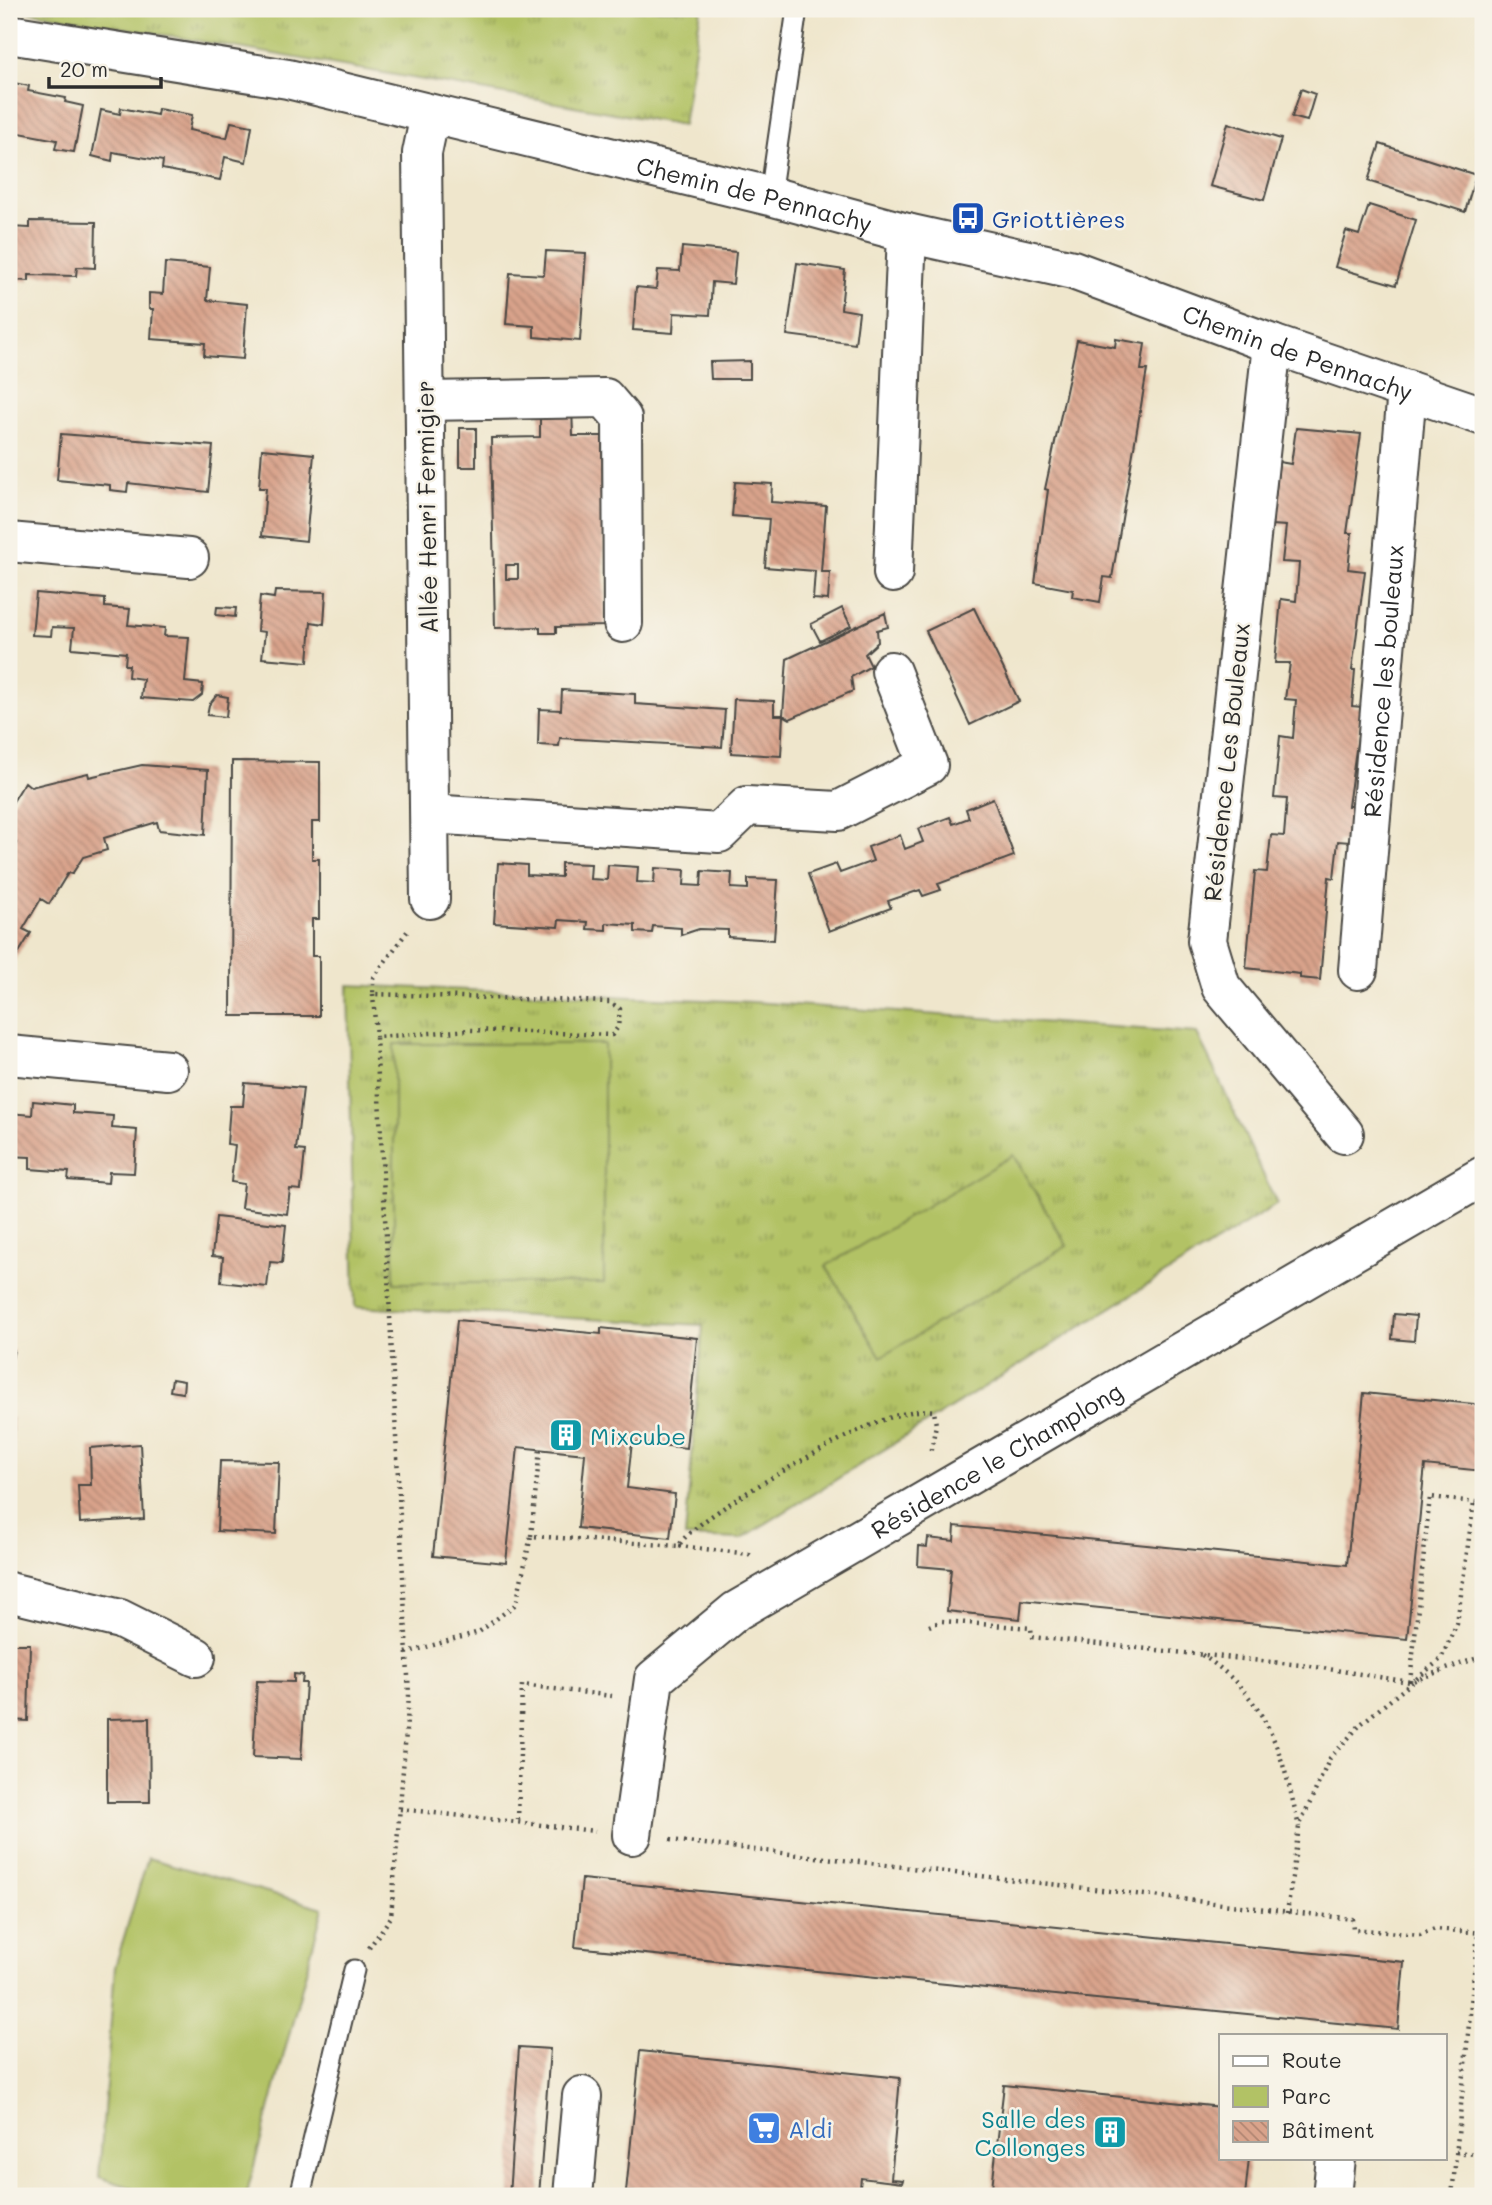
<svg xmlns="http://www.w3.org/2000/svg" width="1492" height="2205" font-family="Mali,sans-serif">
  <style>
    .grass { fill: url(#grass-tufts); stroke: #6e7648; stroke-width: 2 }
    .green { fill: #b2c265; stroke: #6e7648; stroke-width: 2 }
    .building { fill: url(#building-back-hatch); fill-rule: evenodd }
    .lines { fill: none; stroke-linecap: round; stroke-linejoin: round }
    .service-casing { stroke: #484743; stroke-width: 23 }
    .minor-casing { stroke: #484743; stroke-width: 42 }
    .path { stroke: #484743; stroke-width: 4.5; stroke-dasharray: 2 5; stroke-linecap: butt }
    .service { stroke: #fff; stroke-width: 19 }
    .minor { stroke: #fff; stroke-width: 38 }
    .labels { text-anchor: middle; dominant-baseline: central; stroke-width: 5; stroke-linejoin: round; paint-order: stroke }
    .street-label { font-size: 24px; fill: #2b2b2b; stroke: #f7f3e8 }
    .transit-label { font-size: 24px; fill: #164399; stroke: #f7f3e8; text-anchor: start }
    .culture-label { font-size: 24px; fill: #0d838f; stroke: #f7f3e8; text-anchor: start }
    .shop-label { font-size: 24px; fill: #366cbe; stroke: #f7f3e8; text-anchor: start }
  </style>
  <defs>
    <pattern id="grass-tufts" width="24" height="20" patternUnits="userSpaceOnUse" patternTransform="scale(1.75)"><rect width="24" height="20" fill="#b2c265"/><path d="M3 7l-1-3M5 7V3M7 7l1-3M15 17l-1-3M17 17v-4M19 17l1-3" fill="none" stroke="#919e53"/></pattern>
    <pattern id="building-back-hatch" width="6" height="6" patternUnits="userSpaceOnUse" patternTransform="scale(1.75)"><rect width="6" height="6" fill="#d9a38b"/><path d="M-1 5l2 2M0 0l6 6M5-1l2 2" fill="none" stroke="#b08572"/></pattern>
  </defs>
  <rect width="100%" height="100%" fill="#f7f3e8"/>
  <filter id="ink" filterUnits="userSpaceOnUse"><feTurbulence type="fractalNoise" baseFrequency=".0143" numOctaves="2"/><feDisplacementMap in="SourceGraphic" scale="14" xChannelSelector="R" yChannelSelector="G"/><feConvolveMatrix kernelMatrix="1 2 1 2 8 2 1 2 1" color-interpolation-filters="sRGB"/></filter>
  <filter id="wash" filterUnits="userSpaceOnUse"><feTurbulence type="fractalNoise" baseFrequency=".00686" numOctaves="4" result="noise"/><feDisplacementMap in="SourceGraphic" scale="28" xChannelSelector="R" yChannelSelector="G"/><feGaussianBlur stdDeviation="1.57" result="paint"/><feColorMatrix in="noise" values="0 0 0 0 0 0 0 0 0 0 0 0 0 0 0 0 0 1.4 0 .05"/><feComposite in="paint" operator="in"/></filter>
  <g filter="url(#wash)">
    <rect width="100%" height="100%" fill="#efe6cc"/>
    <path class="grass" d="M15,9H701L683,125Z
      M348,985L752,1002L1197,1033L1277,1204L741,1539L685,1537L703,1325L355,1307Z"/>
    <path class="green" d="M394,1044H604V1283H394Z
      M1013,1155L1067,1246L881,1357L826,1266Z
      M148,1858L323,1908L246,2196H157L99,2177L115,1967Z"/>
    <g id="blocks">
      <path class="building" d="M9,82L29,86L28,91L66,98L65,102L83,106L74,152L55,149L57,140L9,131Z
        M1301,89L1315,94L1307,121L1292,117Z
        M121,108L157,115L158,109L192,115L189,130L227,138L231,122L252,126L246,162L225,157L220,180L162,169L163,161L113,152L112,161L92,156L101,110L120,114Z
        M1228,123L1281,139L1264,200L1210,186Z
        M1380,144L1476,175L1465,212L1368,181Z
        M1369,205L1416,220L1396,285L1335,267L1346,231L1359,235Z
        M30,221L96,222L95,268L77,267L76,276L29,275V281L9,280V227L30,228Z
        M682,247L736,252L733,284L712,282L710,315L674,313L673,333L633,330L636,287L656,289L658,270L680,271Z
        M546,251L586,253L580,341L534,337V326L506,324L510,273L544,275Z
        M165,263L210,267L207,300L247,304L243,359L204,356L205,343L151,339L153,309H149V293L163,294Z
        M797,263L845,270L841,309L859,312L855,344L787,335Z
        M1116,339L1145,344L1141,370H1147L1112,578L1104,577L1100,602L1072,597L1073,590L1035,583L1048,490L1045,489L1077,340L1115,347Z
        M750,361V379H711L710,362Z
        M9,407L14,408L11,448H9Z
        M572,407L573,436H602L605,626L556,627V633H540V627L495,628L491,438L540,437V408ZM506,565H518V579H506Z
        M460,428H476V467H460Z
        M1296,428L1361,434L1347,533H1352L1348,569L1365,571L1352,670H1355L1352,706L1362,707L1348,806H1353L1350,842L1338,841L1334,878L1329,877L1320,980L1300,978V974L1246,968L1255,871L1267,872L1271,835L1284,836L1287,799L1274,798L1280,736L1293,738L1296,700L1285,699L1290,663H1275L1281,599L1296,601L1299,563L1282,562L1286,526L1272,525L1279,462L1291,464Z
        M61,434L213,446L208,492L128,483L127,492L110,490V485L57,480Z
        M262,449L314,454L306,541L262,536L266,488H259Z
        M735,482L772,484L771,502L826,506L821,572H830L828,600L813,599L815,571L765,567L769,519L732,516Z
        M275,591L326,592L324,624L311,622L308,662L262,658L265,632L257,631L260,596L274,598Z
        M36,593L105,599V607L130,609L128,625L165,628L164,636L189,637L185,682L203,684L202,695L193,702L141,698L143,679L128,677L129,665H125L126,653L72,648L74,628L52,627L51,636L32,635Z
        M217,607L236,608L235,617L216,615Z
        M842,608L851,626L820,641L811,624Z
        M974,608L1019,701L970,725L926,631Z
        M885,613L888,627L877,630L878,642L865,654L871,666L851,677L853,691L790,719L783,715L781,756L731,753L734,699L774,701V715H783L787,659Z
        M562,690L635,694V704L725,710L722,747L560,738L559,746L538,745L539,709L561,710Z
        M217,695L228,697L226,717L207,715L209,705Z
        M232,761L320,762V822H312V859H319V919H312V956H319V1016H231Z
        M142,765L208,770L205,835L159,830L157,822L104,838L107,850L83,857L72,874L68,873L49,904L41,899L23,929L31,933L13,962L9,959V854L16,843L9,839V808L25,782L31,787L88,773L89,777Z
        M993,798L1014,856L938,884L941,890L923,896L920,890L888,901L891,908L829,931L808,874L836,864L840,873L873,861L868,847L900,835L905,849L923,842L918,829L950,817L953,824L969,818L966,809Z
        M498,863L527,865V875L561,877V863L591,864L590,879L607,880L608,865L638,867L637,882L654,883L655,868L685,870L684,885L701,886L702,871L732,873L731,888L748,889V879L778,880L774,940L728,937V930L699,929L681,935V928L653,926L652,933L635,932V925L606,923V930L587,929L588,922L559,920L558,927L494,923Z
        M245,1083L303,1088L296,1150L305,1151L301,1190L290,1189L287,1214L241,1208L244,1184L231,1182L235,1145L227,1144L230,1106H243Z
        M33,1101L73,1105V1113L113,1116L112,1128L137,1130L134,1173L109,1172L108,1183L68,1180L69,1172L30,1169V1157L9,1156V1113L32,1115Z
        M216,1217L286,1225L282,1263L270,1262L267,1287L221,1282L223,1257L212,1256Z
        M1394,1314L1416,1316L1414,1341L1392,1339Z
        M457,1320L601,1334V1328L697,1338L686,1448L632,1442L627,1488L675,1494L670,1538L578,1528L585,1454L518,1447L506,1563L433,1556Z
        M9,1349L14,1350L10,1368H9Z
        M172,1379L184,1381L183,1393L170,1391Z
        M1364,1393L1483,1405V1471L1425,1465L1407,1639L1022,1600L1020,1619L947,1611L951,1569L918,1566L919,1546L927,1547L928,1538L954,1541L955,1526L1347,1565Z
        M9,1417H13V1493H9Z
        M140,1444L144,1519L80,1523L78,1485H91L90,1448Z
        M220,1461L279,1462L276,1534L217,1531Z
        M9,1644H30L28,1721L9,1720Z
        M294,1674L303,1675L302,1683H306L301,1759L253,1757L257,1681L294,1682Z
        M149,1718L150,1802H107V1719Z
        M582,1879L1404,1962L1398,2029L575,1947Z
        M519,2047L550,2049L539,2196H509Z
        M640,2051L900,2078L891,2179L903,2180L902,2183L861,2178L859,2196H670L626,2192Z
        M1004,2085L1221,2107V2158H1249L1245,2196H991Z"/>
    </g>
  </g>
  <g filter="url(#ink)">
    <use href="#blocks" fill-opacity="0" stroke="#484743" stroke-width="2"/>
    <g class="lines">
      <g class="service-casing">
        <path id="service" d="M770,196L797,9
          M300,2196L354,1970"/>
      </g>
      <g class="minor-casing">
        <g id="minor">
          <path id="s1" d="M9,34L288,79L770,196L907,233L1073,270L1272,344L1483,416"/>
          <path d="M1272,344L1207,941L1221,987L1344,1134"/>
          <path d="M425,401L605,398L622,418L623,623"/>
          <path d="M9,542L189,558"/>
          <path d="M893,573L907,233"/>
          <path d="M430,814L719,833L747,806L838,811L928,765L891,671"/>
          <path d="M430,899L422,153L430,115"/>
          <path id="s2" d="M1358,970L1407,390"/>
          <path d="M9,1055L168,1070"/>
          <path d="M9,1592L120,1619L196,1657"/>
          <path id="s3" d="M632,1835L654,1679L736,1611L1483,1176"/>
          <path d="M573,2196L582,2096"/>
          <path d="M1332,2196L1336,2158"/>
        </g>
      </g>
      <path class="path" d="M373,994L376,1037
        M531,1536L540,1449
        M679,1546L749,1554L753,1557
        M929,1626L942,1621L1031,1628L1032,1637L1310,1666L1410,1682L1483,1656
        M406,1653L479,1632L516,1604L531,1536L679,1546C687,1522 832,1442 862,1429C884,1419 911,1408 934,1411L936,1425L930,1454
        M1202,1655C1269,1699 1282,1753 1299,1827
        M1410,1682L1430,1497L1483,1503
        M400,1809L595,1831
        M518,1820L522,1685L612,1696
        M670,1840L1352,1919L1353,1929L1420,1935L1435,1929L1483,1933
        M1287,1913L1299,1827L1330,1758L1362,1723L1441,1659L1457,1623L1474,1502
        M369,1948L391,1917L409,1696L376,1037L471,1030L612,1035L618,1027L620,1009L610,1002L373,994V978L409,929
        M1456,2152L1483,2155
        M1452,2196L1483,1882"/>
      <use href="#service" class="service"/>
      <use href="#minor" class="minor"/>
    </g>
  </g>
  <defs>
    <g id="bus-square" transform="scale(1.75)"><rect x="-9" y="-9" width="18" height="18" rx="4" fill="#1a4fb4" stroke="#f7f3e8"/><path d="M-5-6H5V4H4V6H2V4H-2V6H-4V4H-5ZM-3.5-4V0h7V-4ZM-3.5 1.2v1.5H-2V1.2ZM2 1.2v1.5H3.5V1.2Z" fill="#fff"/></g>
    <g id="building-square" transform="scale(1.75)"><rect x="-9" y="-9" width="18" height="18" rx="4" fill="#0f9aa8" stroke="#f7f3e8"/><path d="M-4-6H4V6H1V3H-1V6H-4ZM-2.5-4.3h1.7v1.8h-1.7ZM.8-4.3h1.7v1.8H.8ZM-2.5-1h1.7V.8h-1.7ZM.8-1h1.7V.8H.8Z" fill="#fff"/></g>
    <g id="supermarket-square" transform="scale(1.75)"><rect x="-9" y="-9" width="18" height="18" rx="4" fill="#3f7fe0" stroke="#f7f3e8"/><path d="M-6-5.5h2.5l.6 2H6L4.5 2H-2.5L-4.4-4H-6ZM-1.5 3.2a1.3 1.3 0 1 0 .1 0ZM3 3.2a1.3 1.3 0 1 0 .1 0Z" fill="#fff"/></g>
  </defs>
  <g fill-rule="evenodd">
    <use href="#bus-square" x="968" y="218"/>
    <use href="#building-square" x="566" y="1435"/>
    <use href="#supermarket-square" x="764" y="2128"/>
    <use href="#building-square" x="1110" y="2132"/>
  </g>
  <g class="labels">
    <g class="street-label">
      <text stroke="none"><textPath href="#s1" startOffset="763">Chemin de Pennachy</textPath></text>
      <text stroke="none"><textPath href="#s1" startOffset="1330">Chemin de Pennachy</textPath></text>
      <text transform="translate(426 507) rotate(-91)">Allée Henri Fermigier</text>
      <text stroke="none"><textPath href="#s2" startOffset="290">Résidence les bouleaux</textPath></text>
      <text transform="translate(1226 762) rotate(-84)">Résidence Les Bouleaux</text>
      <text stroke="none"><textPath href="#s3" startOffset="565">Résidence le Champlong</textPath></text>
    </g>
    <g class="transit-label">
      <text x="992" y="218">Griottières</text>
    </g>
    <g class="culture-label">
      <text x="590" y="1435">Mixcube</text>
      <text x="1086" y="2118" text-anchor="end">Salle des<tspan x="1086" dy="28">Collonges</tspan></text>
    </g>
    <g class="shop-label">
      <text x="788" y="2128">Aldi</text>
    </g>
  </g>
  <rect width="1492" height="2205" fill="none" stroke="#f7f3e8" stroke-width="35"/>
  <rect x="1219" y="2034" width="228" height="126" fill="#f7f3e8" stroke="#a5a39c" stroke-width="2"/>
  <rect x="1233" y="2056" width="35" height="10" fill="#ffffff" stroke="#a5a39c" stroke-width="2"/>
  <text x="1282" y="2068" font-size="21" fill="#2b2b2b">Route</text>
  <rect x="1233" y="2086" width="35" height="21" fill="#b2c265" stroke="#a5a39c" stroke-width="2"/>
  <text x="1282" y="2104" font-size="21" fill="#2b2b2b">Parc</text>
  <rect x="1233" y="2121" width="35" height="21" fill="url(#building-back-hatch)" stroke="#a5a39c" stroke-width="2"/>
  <text x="1282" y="2138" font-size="21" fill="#2b2b2b">Bâtiment</text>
  <path d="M49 77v10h112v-10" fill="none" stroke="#2b2b2b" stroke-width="3.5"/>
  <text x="60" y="77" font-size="21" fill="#2b2b2b" stroke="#f7f3e8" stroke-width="5" paint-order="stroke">20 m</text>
</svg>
